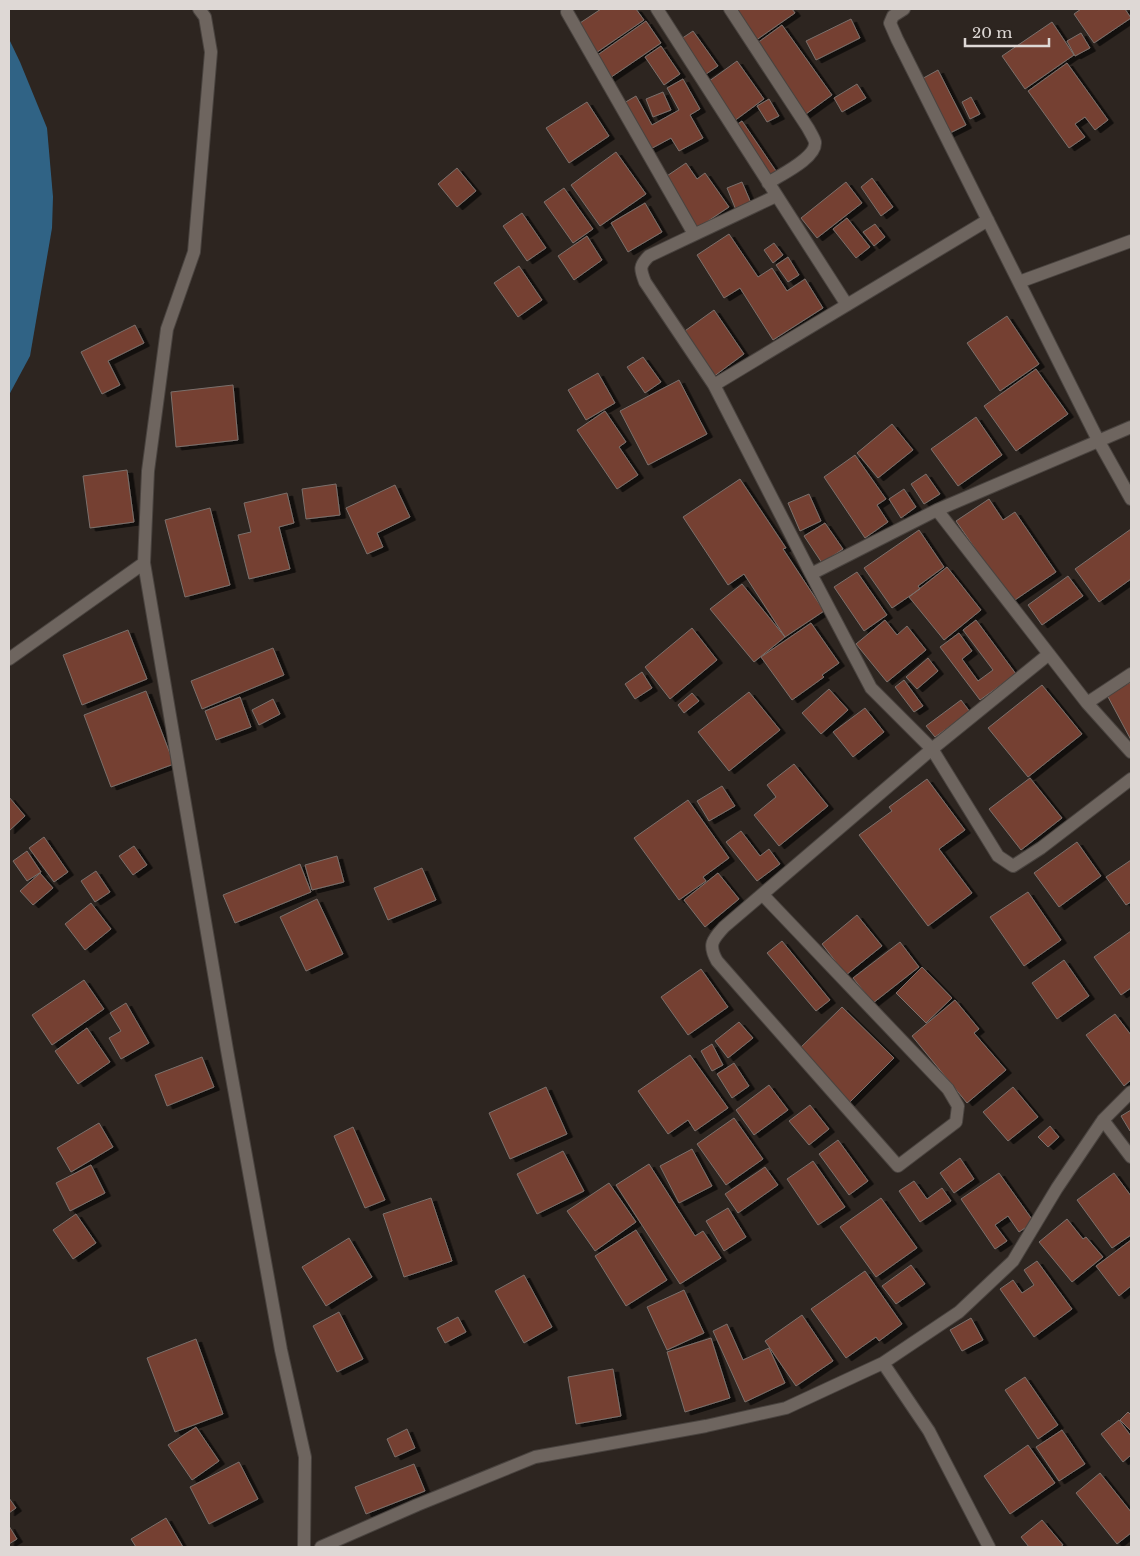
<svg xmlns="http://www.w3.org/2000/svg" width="1140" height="1556" font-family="'Libre Baskerville',serif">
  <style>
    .water { fill: #306385 }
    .building { fill: #754030; stroke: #7b706c; filter: url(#shadow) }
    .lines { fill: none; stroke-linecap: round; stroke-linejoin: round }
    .minor-casing { stroke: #49433f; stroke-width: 14 }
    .minor { stroke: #6e655f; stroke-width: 12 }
  </style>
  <defs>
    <filter id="shadow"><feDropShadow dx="5.5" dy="3" stdDeviation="0" flood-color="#0009"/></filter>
  </defs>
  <rect width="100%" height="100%" fill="#2d2520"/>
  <path class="water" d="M9,39L20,62L47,128L53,197L52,228L30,356L9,395Z"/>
  <path class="building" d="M601,9H636L644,20L590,57L571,29Z
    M728,9H792L795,13L752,43Z
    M1081,9H1125L1131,18L1094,43L1074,14Z
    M851,19L860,38L816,60L806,41Z
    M646,21L661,43L604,82L589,61Z
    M1052,22L1074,55L1025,89L1002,56Z
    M782,25L832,95L799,119L749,49Z
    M693,31L718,66L700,78L675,43Z
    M1081,33L1090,48L1075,56L1067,41Z
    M661,46L680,74L664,85L645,57Z
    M737,61L764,99L726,127L701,87Z
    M1067,63L1108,120L1095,130L1085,117L1075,124L1085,137L1069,148L1028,91Z
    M938,70L966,125L946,135L918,81Z
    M683,79L700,109L690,115L703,138L679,151L671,138L643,153L617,107L636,96L652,125L679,110L667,88Z
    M857,84L866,98L842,112L834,98Z
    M663,92L671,110L653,117L646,99Z
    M971,97L980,114L970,119L962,102Z
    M769,99L779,116L767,122L757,106Z
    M587,102L609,136L569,163L546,128Z
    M742,121L776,171L763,180L729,130Z
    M616,152L646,194L600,226L571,185Z
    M686,163L697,179L705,173L729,207L693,231L658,182Z
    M457,168L476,191L457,207L438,184Z
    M872,178L893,207L881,216L861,187Z
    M742,182L751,203L736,210L727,188Z
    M846,182L862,203L817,238L801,218Z
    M564,188L593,229L573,243L544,202Z
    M645,203L662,232L628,252L611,223Z
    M522,213L546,248L527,261L503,226Z
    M847,218L870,247L856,258L833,229Z
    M875,224L885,237L874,246L863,232Z
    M729,234L758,277L772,268L787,291L805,279L823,308L773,340L740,288L724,298L697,255Z
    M587,236L602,260L574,280L558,256Z
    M774,243L783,255L773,263L764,250Z
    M788,257L799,275L788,282L776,265Z
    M519,266L542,300L518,317L494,283Z
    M714,310L744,354L713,377L682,333Z
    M1007,316L1039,364L1000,391L967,343Z
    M135,325L144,343L108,361L120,385L102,394L81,352Z
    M643,357L661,382L645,393L627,367Z
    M1036,369L1068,414L1016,451L984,406Z
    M598,373L615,403L586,420L568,390Z
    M679,380L707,434L648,465L620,411Z
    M233,385L238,440L176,447L171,392Z
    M605,411L626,442L619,447L638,475L617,489L577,430Z
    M976,417L1002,455L958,486L931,449Z
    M892,424L913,450L878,478L857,453Z
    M855,455L886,499L877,505L888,522L865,538L824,477Z
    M127,470L134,522L90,528L83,476Z
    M926,474L940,494L924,504L911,484Z
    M740,479L786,548L783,549L824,611L785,637L744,574L728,585L683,517Z
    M336,484L340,515L306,519L302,489Z
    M395,485L410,517L377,533L383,547L367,554L346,508Z
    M904,489L916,507L901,518L889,499Z
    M287,493L294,523L279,527L290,569L249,579L238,535L251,532L244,503Z
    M809,494L821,521L800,531L788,503Z
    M989,499L1003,520L1015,512L1056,572L1012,602L956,521Z
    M210,508L230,585L185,597L165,520Z
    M825,523L843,549L822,563L804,536Z
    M1131,529V579L1099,602L1075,569Z
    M919,530L944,567L918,586L920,589L892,608L864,568Z
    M947,567L981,610L944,640L909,597Z
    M857,572L887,615L864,631L834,587Z
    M1068,576L1083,596L1042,625L1028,605Z
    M742,584L785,637L754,662L710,609Z
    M885,620L897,635L907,626L926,650L887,682L856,644Z
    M976,620L1016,674L980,700L940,647L959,633L972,651L962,659L978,681L993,670L963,630Z
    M811,623L839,663L822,675L824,677L792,700L761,657Z
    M692,628L717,660L670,699L645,667Z
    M128,630L147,679L82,705L63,655Z
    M273,648L284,675L202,709L191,681Z
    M928,658L938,671L917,689L906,677Z
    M642,672L652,688L635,699L625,684Z
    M904,680L923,706L914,712L895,687Z
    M1131,682V740L1107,695Z
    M1042,685L1082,734L1028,777L988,728Z
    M829,689L848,710L821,734L802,713Z
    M146,691L174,764L111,787L84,715Z
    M749,692L780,730L729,771L698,732Z
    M692,693L699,701L684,713L678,705Z
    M240,697L251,727L216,740L205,711Z
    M273,699L280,714L259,725L252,710Z
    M961,700L970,712L935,737L926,726Z
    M865,708L884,732L853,757L833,732Z
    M794,764L828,806L779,846L754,815L776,797L767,785Z
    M1030,778L1062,818L1021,850L989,809Z
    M927,779L965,830L939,849L972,893L928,926L859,835L892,811L889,807Z
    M722,786L735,806L709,821L697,801Z
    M9,797L25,816L9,831Z
    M688,800L729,858L703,877L706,881L679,900L634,838Z
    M741,831L760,856L769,849L780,864L757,881L726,842Z
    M44,837L68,872L54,882L29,848Z
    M1077,842L1101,876L1059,907L1034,873Z
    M134,846L147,865L133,875L119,856Z
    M27,851L41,872L27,881L13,861Z
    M337,856L344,882L312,890L305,865Z
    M1131,860V902L1126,905L1106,877Z
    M300,864L311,892L235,923L223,895Z
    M422,868L436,900L388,920L374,888Z
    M96,871L110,892L95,902L81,881Z
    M40,873L53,888L33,905L20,891Z
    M718,873L739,899L705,927L684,900Z
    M1028,892L1061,940L1024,966L990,917Z
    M317,899L343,954L306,971L280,917Z
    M91,903L111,929L85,950L65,924Z
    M857,915L882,946L846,975L822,944Z
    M1131,931V988L1121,995L1094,957Z
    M782,941L830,1000L816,1011L767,953Z
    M900,942L919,967L873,1003L853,978Z
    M1064,960L1089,996L1057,1019L1032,983Z
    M922,967L952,998L926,1023L896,993Z
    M701,969L728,1007L688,1035L661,997Z
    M84,980L104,1009L52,1045L32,1015Z
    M955,1000L979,1029L974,1033L1006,1070L967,1103L912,1036Z
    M126,1003L149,1043L121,1059L109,1038L121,1031L110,1013Z
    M842,1007L894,1058L849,1103L797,1051Z
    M1115,1014L1131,1035V1080L1124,1086L1086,1035Z
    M739,1022L753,1038L728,1058L715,1041Z
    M87,1028L110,1062L78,1084L55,1051Z
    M712,1044L723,1065L712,1071L701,1051Z
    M690,1055L728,1108L695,1131L688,1120L668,1134L638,1091Z
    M202,1057L214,1087L167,1106L155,1075Z
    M734,1063L749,1086L732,1098L717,1074Z
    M769,1085L788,1110L754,1135L736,1110Z
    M546,1087L567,1134L510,1159L489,1113Z
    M1013,1087L1038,1117L1008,1141L983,1112Z
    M810,1105L829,1129L809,1145L789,1121Z
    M1131,1110V1130L1130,1131L1121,1116Z
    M734,1118L763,1159L726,1185L697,1144Z
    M99,1123L113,1147L71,1172L57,1148Z
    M1050,1126L1059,1137L1048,1147L1038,1137Z
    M353,1127L385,1200L365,1208L334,1136Z
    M838,1140L868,1181L849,1195L819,1154Z
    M692,1149L712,1186L679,1203L660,1166Z
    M563,1151L584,1191L537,1214L517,1174Z
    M960,1158L974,1179L954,1193L940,1173Z
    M813,1161L845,1207L818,1225L787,1179Z
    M649,1164L695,1236L703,1231L721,1258L680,1284L616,1185Z
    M91,1165L105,1193L70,1211L56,1183Z
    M765,1167L778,1185L738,1213L725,1194Z
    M999,1173L1034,1222L1019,1232L1008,1216L995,1225L1007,1241L995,1249L961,1199Z
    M1114,1173L1131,1196V1235L1112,1248L1077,1200Z
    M914,1181L927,1199L942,1188L951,1201L920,1222L899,1191Z
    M609,1183L636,1222L595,1251L567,1211Z
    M431,1198L452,1261L404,1277L383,1214Z
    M881,1198L917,1248L876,1277L840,1227Z
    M728,1208L746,1237L724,1251L706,1221Z
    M76,1214L96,1243L73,1259L53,1230Z
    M1067,1219L1083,1239L1086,1237L1103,1257L1072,1282L1039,1242Z
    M636,1230L667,1280L626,1306L595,1256Z
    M349,1238L372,1277L326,1306L302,1267Z
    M1131,1240V1286L1119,1296L1096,1266Z
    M1037,1261L1072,1309L1034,1337L1000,1289L1013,1280L1022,1293L1034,1285L1024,1270Z
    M911,1265L925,1284L896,1304L882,1286Z
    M865,1271L902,1324L879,1341L876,1337L846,1358L811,1309Z
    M524,1275L552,1327L524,1343L495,1291Z
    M684,1290L704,1333L667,1350L647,1307Z
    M339,1312L363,1359L337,1372L313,1326Z
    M802,1315L833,1361L796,1386L765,1341Z
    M458,1317L466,1332L445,1343L437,1328Z
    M971,1318L983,1340L962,1351L950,1330Z
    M727,1324L743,1360L769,1348L785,1383L745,1402L713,1331Z
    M711,1338L730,1398L685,1412L667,1352Z
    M196,1339L223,1414L175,1432L147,1358Z
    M613,1369L621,1416L576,1424L568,1377Z
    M1025,1377L1058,1425L1038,1439L1005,1390Z
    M1128,1412L1131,1415V1431L1120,1420Z
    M1119,1420L1131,1436V1455L1123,1462L1101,1434Z
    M196,1427L219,1461L192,1480L168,1445Z
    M407,1429L415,1448L395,1457L387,1439Z
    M1062,1430L1085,1464L1059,1481L1036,1447Z
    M1028,1445L1055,1483L1010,1514L984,1476Z
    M239,1462L258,1499L209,1524L190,1487Z
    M414,1464L425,1491L366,1514L355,1487Z
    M1100,1473L1131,1512V1533L1117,1544L1076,1493Z
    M9,1498L16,1508L9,1513Z
    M166,1518L183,1547H136L131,1539Z
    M1042,1520L1063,1545L1060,1547H1029L1021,1537Z
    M9,1526L17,1539L9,1544Z"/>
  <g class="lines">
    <g class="minor-casing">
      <path id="minor" d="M199,9L205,17L211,52L194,252L167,329L148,471L144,563L227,1050L281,1350L305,1457L304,1547
        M657,9L847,305
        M730,9L808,128C810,132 814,138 815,142C817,158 780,175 768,183
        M904,9L893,16L890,23L897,39L1098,440L1131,499
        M567,12L694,234
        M776,196L649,256C639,266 640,269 645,282L714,385L811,574L937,510L1131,427
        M1019,282L1131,241
        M714,385L988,220
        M937,510L1087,703L1131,752
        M811,574L871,688L932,749L998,856L1013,866L1041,848L1131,779
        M9,659L144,563
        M1087,703L1131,674
        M763,895L948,1089L958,1106L956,1122L898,1166L717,961C708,945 712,940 724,927L932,749L1049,654
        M1103,1120L1131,1157
        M883,1363L929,1431L989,1547
        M321,1547L417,1505L535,1457L706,1426L786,1408L883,1363L959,1312L1013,1261L1057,1188L1103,1120L1131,1092"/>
    </g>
    <use href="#minor" class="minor"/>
  </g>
  <rect width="1140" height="1556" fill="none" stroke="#ded8d5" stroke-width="20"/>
  <path d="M965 38v8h84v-8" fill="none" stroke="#ded8d5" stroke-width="2.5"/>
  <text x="972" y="38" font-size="15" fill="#ded8d5" stroke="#2d2520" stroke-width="4" paint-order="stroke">20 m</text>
</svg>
